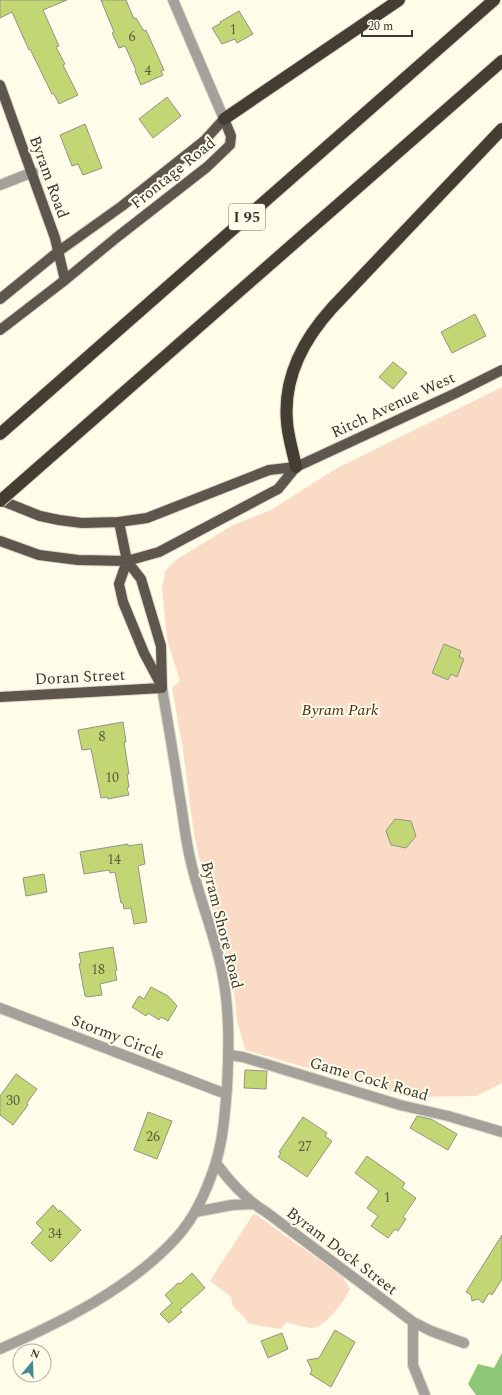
<svg xmlns="http://www.w3.org/2000/svg" width="502" height="1395" font-family="Spectral,serif">
  <style>
    .green { fill: #fadcc6 }
    .water { fill: #8cc777 }
    .building { fill: #c3d674; stroke: #919585 }
    .lines { fill: none; stroke-linecap: round; stroke-linejoin: round }
    .minor-casing { stroke: #dbd9c9; stroke-width: 12 }
    .major-casing { stroke: #dbd9c9; stroke-width: 12 }
    .highway-casing { stroke: #dbd9c9; stroke-width: 14 }
    .minor { stroke: #a4a09a; stroke-width: 10 }
    .major { stroke: #5e564c; stroke-width: 10 }
    .highway { stroke: #453d31; stroke-width: 12 }
    .highway-bridge-casing { stroke: #dbd9c9; stroke-width: 14; stroke-linecap: butt }
    .highway-bridge { stroke: #453d31; stroke-width: 12 }
    .labels { text-anchor: middle; dominant-baseline: central; stroke-width: 4; stroke-linejoin: round; paint-order: stroke }
    .number-label { font-size: 14px; fill: #5c6042 }
    .shield { fill: #fffcea; stroke: #747368; stroke-width: 1 }
    .shield-label { font-size: 15px; font-weight: bold; fill: #393831 }
    .street-label { font-size: 16px; fill: #393831; stroke: #fffcea }
    .park-label { font-size: 16px; font-style: italic; fill: #4e2e13; stroke: #fffcea }
  </style>
  <rect width="100%" height="100%" fill="#fffcea"/>
  <path class="green" d="M502,387V1083L477,1096L409,1097L245,1050L237,1020L232,974L204,881L194,834L183,750L172,688L180,681L167,639L162,589L165,571L176,560L231,526L271,510L337,468Z
    M254,1213L343,1277L350,1289C344,1301 326,1328 311,1328C303,1327 294,1324 286,1322L281,1329L250,1324L233,1306L231,1297L210,1281Z"/>
  <path class="water" d="M502,1353V1395H476L468,1384L478,1364L494,1368Z"/>
  <path class="building" d="M0,0H67L43,10L59,46L56,47L65,64L63,65L78,95L59,104L54,94H52L30,49L29,50L12,12L0,18Z
    M101,0H126L134,19L136,18L144,31L146,30L164,70L161,71L163,75L141,85L135,71L136,70L125,46L119,48L112,33L114,32Z
    M239,11L253,34L237,43L235,39L222,44L212,28L221,23L220,22Z
    M167,97L181,116L153,138L139,119Z
    M85,124L102,168L83,175L78,164L72,166L60,135Z
    M475,314L486,336L452,353L441,332Z
    M393,362L407,373L393,389L379,377Z
    M444,644L461,651L459,657L464,659L457,677L451,674L448,680L432,673Z
    M123,722L126,742H124L129,774H127L129,787L127,788L129,795L108,799L107,797L101,798L91,749L82,750L78,730Z
    M395,819L411,821L416,836L406,848L391,845L386,831Z
    M128,844V846L142,844L145,864L138,866L147,922L134,924L131,908L124,909L123,903H121L115,872L110,873L109,870L84,874L80,852Z
    M44,874L47,892L26,896L23,878Z
    M113,947L117,970L115,971L117,980L100,984L102,995L87,997L86,996H85L79,964L81,963L79,953Z
    M151,987L168,996L177,1006L168,1021L161,1017L159,1020L148,1013L146,1016L132,1007L139,996L144,999Z
    M245,1070L267,1071L266,1089L244,1088Z
    M16,1074L37,1089L27,1103L28,1105L13,1125L0,1115V1096Z
    M148,1112L172,1121L157,1159L134,1150Z
    M417,1116L431,1119L457,1134L448,1150L410,1128Z
    M303,1117L327,1133L325,1136L332,1141L307,1177L278,1157L281,1153L279,1152Z
    M367,1156L405,1183L402,1188L416,1198L403,1217L406,1219L398,1231L395,1229L388,1238L371,1226L378,1216L367,1208L379,1191L355,1173Z
    M53,1205L59,1212L60,1210L81,1230L51,1262L31,1243L43,1230L36,1223Z
    M502,1235V1279L492,1295L489,1293L483,1303L478,1299L472,1301L471,1295L466,1292Z
    M192,1273L205,1288L180,1310L182,1312L169,1323L160,1314L172,1303L165,1295L178,1283L180,1284Z
    M335,1330L355,1342L331,1387L310,1374L312,1370L307,1360L319,1358Z
    M282,1333L288,1349L268,1358L261,1341Z"/>
  <g class="lines">
    <g class="minor-casing">
      <path id="minor" d="M173,0L224,119
        M0,185L33,172
        M0,1008L226,1094
        M229,1055L243,1057L400,1105L448,1116L502,1132
        M216,1163C230,1182 246,1200 266,1212L413,1322L431,1331L464,1343
        M195,1212L232,1205L253,1204
        M413,1322V1365L425,1395
        M0,1349C62,1322 131,1288 177,1237C195,1217 207,1190 215,1165C223,1141 225,1113 227,1088C229,1048 230,1007 221,967C213,930 198,895 190,858C185,837 183,814 179,792C174,758 168,723 162,688"/>
    </g>
    <g class="major-casing">
      <path id="major" d="M0,85L55,238L65,280
        M0,299L59,251L122,206L204,141L224,119L231,136L230,145L207,167L116,238L65,280L0,330
        M0,500L40,516L59,520L82,523L119,522L147,518L269,470L296,467L454,394L502,370
        M119,522L127,561L141,579L161,646L162,688
        M0,541L39,555L78,560L127,561L159,552L278,489L296,467
        M127,561L119,584L123,602L144,653L161,685
        M0,697L162,688"/>
    </g>
    <g class="highway-casing">
      <path id="highway" d="M224,119L399,0
        M0,434L494,0
        M296,467C293,452 288,437 287,422C283,378 304,339 332,308L502,129
        M16,487L502,61"/>
    </g>
    <use href="#minor" class="minor"/>
    <use href="#major" class="major"/>
    <use href="#highway" class="highway"/>
    <g class="highway-bridge-casing">
      <path id="highway-bridge" d="M0,501L16,487"/>
    </g>
    <use href="#highway-bridge" class="highway-bridge"/>
  </g>
  <g class="labels">
    <g class="number-label">
      <text x="233" y="29">1</text>
      <text x="132" y="36">6</text>
      <text x="148" y="70">4</text>
      <text x="102" y="736">8</text>
      <text x="112" y="777">10</text>
      <text x="114" y="859">14</text>
      <text x="98" y="969">18</text>
      <text x="13" y="1100">30</text>
      <text x="153" y="1136">26</text>
      <text x="305" y="1146">27</text>
      <text x="387" y="1197">1</text>
      <text x="55" y="1233">34</text>
    </g>
    <rect class="shield" x="229" y="204" width="36" height="26" rx="3"/>
    <g class="shield-label">
      <text x="247" y="217">I 95</text>
    </g>
    <g class="street-label">
      <text transform="translate(173 173) rotate(-39)">Frontage Road</text>
      <text transform="translate(49 177) rotate(70)">Byram Road</text>
      <text transform="translate(393 405) rotate(-25)">Ritch Avenue West</text>
      <text transform="translate(80 677) rotate(-3)">Doran Street</text>
      <text transform="translate(222 925) rotate(76)">Byram Shore Road</text>
      <text transform="translate(118 1037) rotate(21)">Stormy Circle</text>
      <text transform="translate(369 1079) rotate(16)">Game Cock Road</text>
      <text transform="translate(342 1251) rotate(37)">Byram Dock Street</text>
    </g>
    <g class="park-label">
      <text x="340" y="710">Byram Park</text>
    </g>
  </g>
  <g transform="translate(32 1363) rotate(19)"><circle r="19" fill="#fffcea" stroke="#b0aea0"/>
  <path d="M0-3L7 15L0 10L-7 15Z" fill="#438b8d"/>
  <text y="-6" font-size="11" font-weight="bold" text-anchor="middle" fill="#393831">N</text>
  </g>
  <path d="M362 30v6h50v-6" fill="none" stroke="#393831" stroke-width="2"/>
  <text x="368" y="30" font-size="12" fill="#393831" stroke="#fffcea" stroke-width="3" paint-order="stroke">20 m</text>
</svg>
